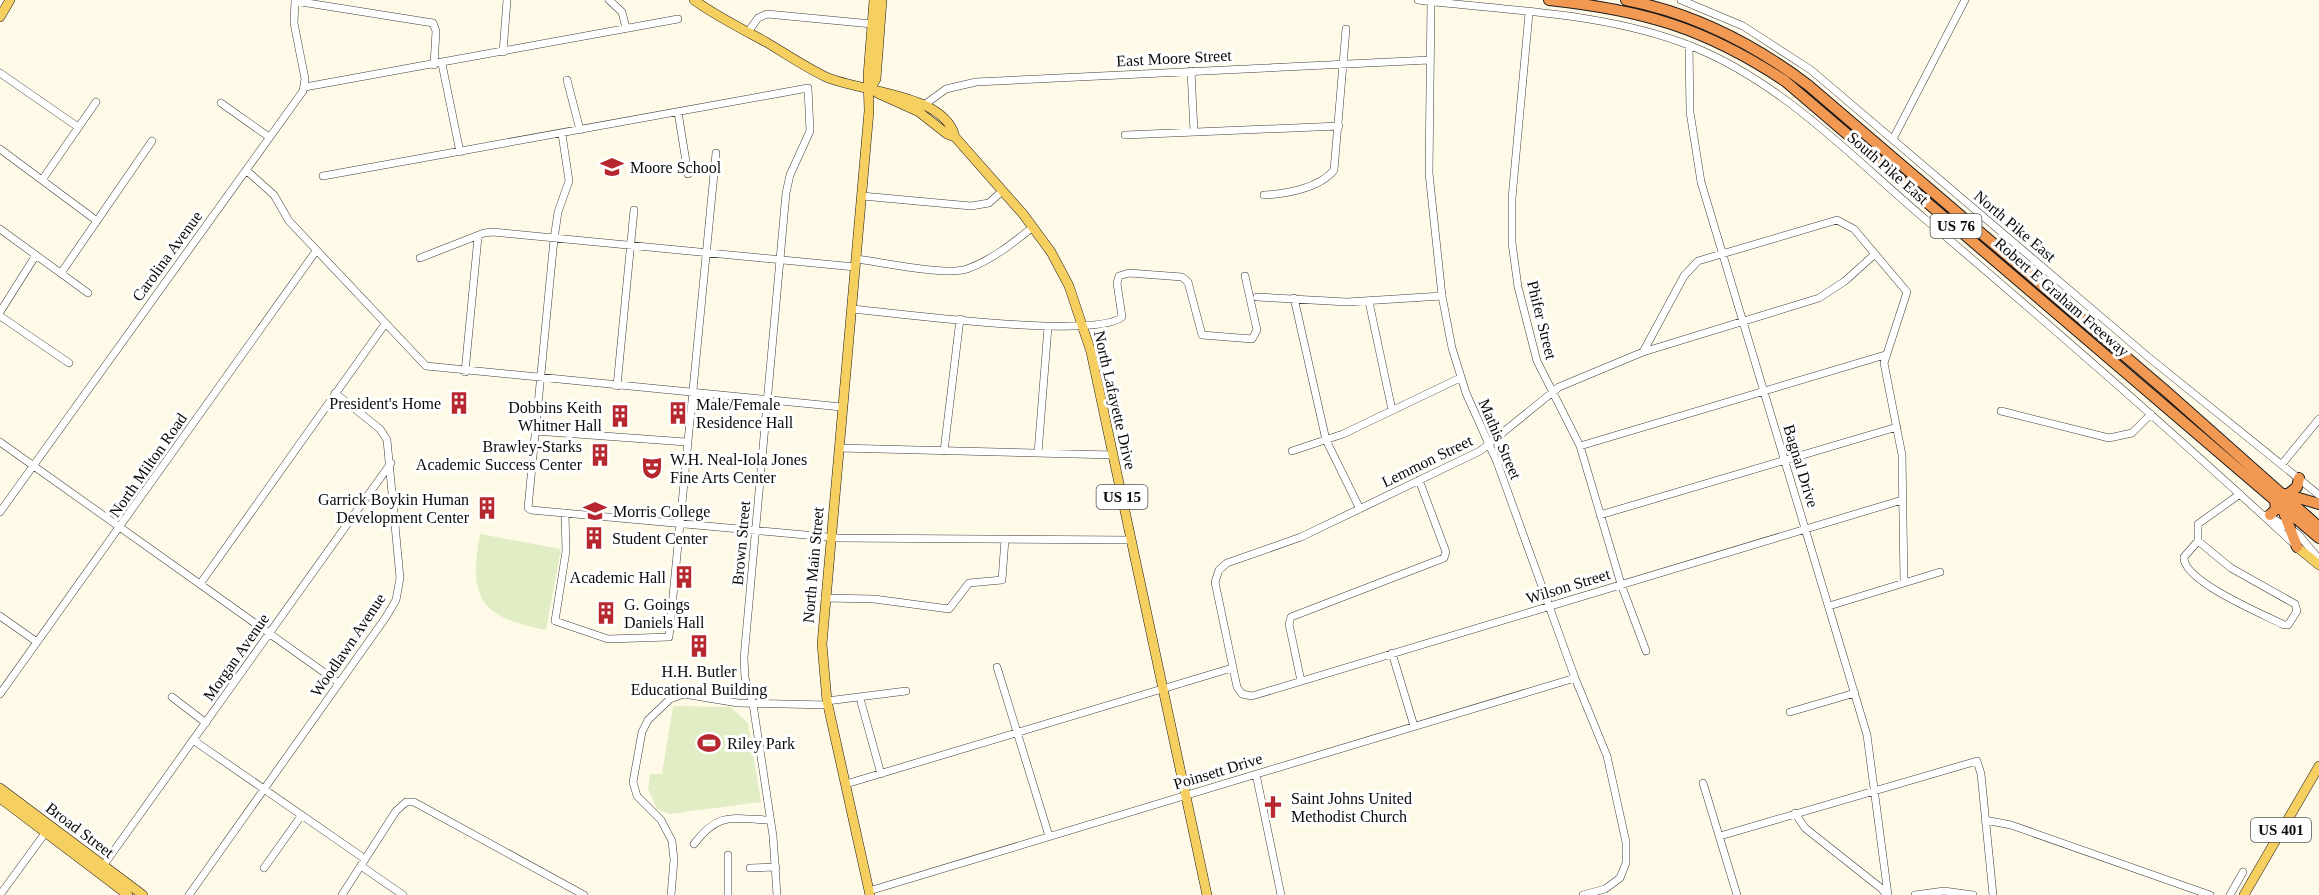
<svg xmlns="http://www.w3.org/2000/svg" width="2319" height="895" font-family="'Times New Roman',serif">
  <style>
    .pitch { fill: #e1eec5 }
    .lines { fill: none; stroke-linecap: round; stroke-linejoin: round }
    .minor-casing { stroke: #3d3d3d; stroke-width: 8 }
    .major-casing { stroke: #1b1b1b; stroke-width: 10 }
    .highway-casing { stroke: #1b1b1b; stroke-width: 12 }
    .minor { stroke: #fff; stroke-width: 7 }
    .major { stroke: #f6cf61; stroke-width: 9 }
    .highway { stroke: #f19953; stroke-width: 10 }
    .labels { text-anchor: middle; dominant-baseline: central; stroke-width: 6; stroke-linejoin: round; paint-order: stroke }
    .shield { fill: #fff; stroke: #545454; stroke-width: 1.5 }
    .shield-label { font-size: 15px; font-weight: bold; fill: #0a0a0a }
    .street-label { font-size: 16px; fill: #0a0a0a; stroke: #fff }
    .poi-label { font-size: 16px; fill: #0a0a0a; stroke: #fff; text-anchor: start }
  </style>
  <rect width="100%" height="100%" fill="#fffae8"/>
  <path class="pitch" d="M480,534L561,549L546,630C481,617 468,600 480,534Z
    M673,706L731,707L748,723L761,802L669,814L657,809L648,789L650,774H662Z"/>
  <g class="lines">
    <g class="minor-casing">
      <path id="minor" d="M609,0L622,12L626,28
        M1418,0C1509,11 1605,12 1691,46C1782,82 1852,157 1925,219C2050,325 2173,432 2293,543
        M1681,0L1743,26L1811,70L2147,356L2319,495
        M295,1L433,23L436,31L434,65
        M1431,2L1429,173L1442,296L1452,348L1466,393L1497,462L1575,678L1607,756L1626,842V863L1620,878L1605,889L1583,895
        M1529,13L1512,198V243L1518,287L1537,361L1580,446L1621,584L1646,651
        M748,32L758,18L767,14L872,24
        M1689,45L1690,112L1701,182L1867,735L1888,895
        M503,52L507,0
        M442,64L460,152
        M1191,71L1194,132
        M0,73L78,127
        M567,80L580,130
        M305,87L678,19
        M221,103L269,137
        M924,105L946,89L976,82L1430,60
        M678,112L688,174
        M562,134L569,181L558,212L554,239L531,477L528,508L531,510L838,538L1131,540
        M1125,135L1339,126
        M1893,139L1965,0
        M0,149L97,221
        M246,170L274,195L289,221L426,366L842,407
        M323,176L808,88L810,131L790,175L786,193L744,658L745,678L753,704L773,836L777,895
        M42,180L96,102
        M1264,195C1286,194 1320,188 1334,170L1346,29
        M862,196L971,206L989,203L1002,191
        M0,229L88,293
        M420,258L484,233L493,232L855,267
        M856,259C881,262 946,276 967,269C992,260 1013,243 1033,227
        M61,273L152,141
        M1257,297L1347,302L1442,296
        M1294,298L1326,440L1360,509
        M1369,302L1392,410
        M852,309C897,313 1095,340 1122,317L1117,283L1119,276L1129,273L1182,277L1188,282L1202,335L1252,339L1257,330L1245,276
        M0,312L36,255
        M0,316L69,363
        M1643,352L1819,298L1845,281L1875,254
        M465,372L478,237
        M617,386L634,210
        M2001,411L2109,438L2132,433L2151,414
        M535,431L686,442
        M0,442L339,683
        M1580,446L1885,355
        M839,448L1113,455
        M944,451L960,319
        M1292,451L1343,434L1460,378
        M1038,453L1048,327
        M2282,464L2319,419
        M1902,500L1252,696L1242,694L1237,687L1215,582L1219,570L1227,563L1301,537L1480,451L1559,387L1643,352L1684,276L1698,261L1837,220L1854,229L1907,292L1884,363L1902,455L1904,583
        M0,512L303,91L305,79L294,23L295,0
        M565,513L566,551L555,621L608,639L669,637L716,153
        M1600,515L1897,427
        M2267,515L2298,534L2319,559
        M2198,541L2231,568L2295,604L2297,611L2288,625H2284C2265,615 2182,581 2184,557Z
        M2198,541V524L2240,494
        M200,584L385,324
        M825,598L874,599L949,609L969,583L1002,580L1005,539
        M1829,606L1940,572
        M0,616L37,642
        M1392,653L1414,726
        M997,667L1049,836
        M1301,681L1289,624L1291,617L1444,558L1446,552L1419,480
        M0,694L316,251
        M172,697L206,723
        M827,701L906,691
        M861,702L881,774
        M1790,712L1855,693
        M193,740L365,859
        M1256,774L1281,895
        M1703,783L1737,895
        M846,784L1232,668
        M1795,813L1805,828L1882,889L1886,895
        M1985,820L2011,825L2210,895
        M1720,836L1977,761L1981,774L1993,895
        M694,844C719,811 732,819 770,820
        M103,866L391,463
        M361,866L403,895
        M264,868L301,816
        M750,868L776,867
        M869,891L1575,678
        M0,895L48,829
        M189,895L386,617L396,600L400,578L387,440L380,429L335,393
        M342,895L396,811L406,802H414L584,895
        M671,895L674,860L672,841L661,820L637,796L633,782L642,732L648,720L670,699L684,694L738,703L828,705
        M728,895V855
        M1915,895L1944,891L1973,895
        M2230,895L2243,872"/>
    </g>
    <g class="major-casing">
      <path id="major" d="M694,0C716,16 742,29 766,42C786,54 805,67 826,77C859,92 945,93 955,137L1023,214L1051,252L1069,286L1091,352L1207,895
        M0,17L10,0
        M870,89L876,79L882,0
        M877,93L919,112L947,134L955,137
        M2297,547L2319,565
        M0,788L143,895
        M0,798L128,895
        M870,895L827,701L822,644L869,111L868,76L874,0
        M2244,895L2319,766"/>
    </g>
    <g class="highway-casing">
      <path id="highway" d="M1549,0C1643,10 1705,28 1785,81L2319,538
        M1626,0C1693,13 1754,44 1808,85L2167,392L2319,527
        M2285,494L2319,504
        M2287,495L2297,487L2299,478
        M2283,510L2297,547
        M2270,515L2276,509L2275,501"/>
    </g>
    <use href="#minor" class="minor"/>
    <use href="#major" class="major"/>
    <use href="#highway" class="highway"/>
  </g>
  <defs>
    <g id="school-bare" transform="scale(1.8)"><path d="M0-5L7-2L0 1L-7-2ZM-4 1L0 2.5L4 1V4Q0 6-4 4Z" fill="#b62730" stroke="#fff" stroke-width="2.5" paint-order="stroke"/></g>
    <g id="building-bare" transform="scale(1.8)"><path d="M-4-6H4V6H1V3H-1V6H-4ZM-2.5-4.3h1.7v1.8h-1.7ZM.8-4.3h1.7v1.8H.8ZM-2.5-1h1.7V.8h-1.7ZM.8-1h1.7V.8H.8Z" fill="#b62730" stroke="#fff" stroke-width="2.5" paint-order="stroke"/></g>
    <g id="theatre-bare" transform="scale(1.8)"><path d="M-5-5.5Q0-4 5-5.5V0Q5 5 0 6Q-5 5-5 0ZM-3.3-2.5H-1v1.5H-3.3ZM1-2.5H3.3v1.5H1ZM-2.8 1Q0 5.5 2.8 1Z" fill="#b62730" stroke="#fff" stroke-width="2.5" paint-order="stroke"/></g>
    <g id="university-bare" transform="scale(1.8)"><path d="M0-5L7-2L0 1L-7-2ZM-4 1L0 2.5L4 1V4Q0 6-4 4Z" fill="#b62730" stroke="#fff" stroke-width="2.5" paint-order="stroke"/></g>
    <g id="stadium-bare" transform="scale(1.8)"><path d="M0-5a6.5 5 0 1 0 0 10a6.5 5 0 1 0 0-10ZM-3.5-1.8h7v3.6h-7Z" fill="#b62730" stroke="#fff" stroke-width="2.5" paint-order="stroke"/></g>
    <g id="church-bare" transform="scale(1.8)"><path d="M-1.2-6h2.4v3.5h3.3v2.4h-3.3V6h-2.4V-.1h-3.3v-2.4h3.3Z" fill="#b62730" stroke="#fff" stroke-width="2.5" paint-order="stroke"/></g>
  </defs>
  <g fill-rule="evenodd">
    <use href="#school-bare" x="612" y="167"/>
    <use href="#building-bare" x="459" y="403"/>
    <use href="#building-bare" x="678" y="413"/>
    <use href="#building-bare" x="620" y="416"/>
    <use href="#building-bare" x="600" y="455"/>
    <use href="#theatre-bare" x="652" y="468"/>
    <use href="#building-bare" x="487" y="508"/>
    <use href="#university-bare" x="595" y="511"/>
    <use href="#building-bare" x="594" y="538"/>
    <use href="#building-bare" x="684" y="577"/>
    <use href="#building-bare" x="606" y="613"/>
    <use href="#building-bare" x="699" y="646"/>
    <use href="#stadium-bare" x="709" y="743"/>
    <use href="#church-bare" x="1273" y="807"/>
  </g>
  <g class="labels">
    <g class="shield">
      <rect x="1930.5" y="214" width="51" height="24" rx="4.5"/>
      <rect x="1096.5" y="485" width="51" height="24" rx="4.5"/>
      <rect x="2251" y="818" width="60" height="24" rx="4.5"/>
    </g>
    <g class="shield-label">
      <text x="1956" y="226">US 76</text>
      <text x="1122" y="497">US 15</text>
      <text x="2281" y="830">US 401</text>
    </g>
    <g class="street-label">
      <text transform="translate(1174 58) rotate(-3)">East Moore Street</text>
      <text transform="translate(1888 168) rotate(41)">South Pike East</text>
      <text transform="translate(2015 226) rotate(40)">North Pike East</text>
      <text transform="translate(167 256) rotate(-54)">Carolina Avenue</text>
      <text transform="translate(2062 297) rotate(41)">Robert E Graham Freeway</text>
      <text transform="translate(1542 320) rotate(76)">Phifer Street</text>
      <text transform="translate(1115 400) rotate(77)">North Lafayette Drive</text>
      <text transform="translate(1500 439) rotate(67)">Mathis Street</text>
      <text transform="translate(1427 461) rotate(-26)">Lemmon Street</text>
      <text transform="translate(148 465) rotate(-55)">North Milton Road</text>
      <text transform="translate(1801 466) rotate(73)">Bagnal Drive</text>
      <text transform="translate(741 543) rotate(-85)">Brown Street</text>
      <text transform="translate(813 565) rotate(-85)">North Main Street</text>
      <text transform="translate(1568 586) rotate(-17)">Wilson Street</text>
      <text transform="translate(348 645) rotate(-56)">Woodlawn Avenue</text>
      <text transform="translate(236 657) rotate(-55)">Morgan Avenue</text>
      <text transform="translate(1218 771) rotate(-17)">Poinsett Drive</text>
      <text transform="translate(80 830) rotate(37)">Broad Street</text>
    </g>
    <g class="poi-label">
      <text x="630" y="167">Moore School</text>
      <text x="441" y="403" text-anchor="end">President's Home</text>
      <text x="696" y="404">Male/Female<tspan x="696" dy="18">Residence Hall</tspan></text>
      <text x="602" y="407" text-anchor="end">Dobbins Keith<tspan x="602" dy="18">Whitner Hall</tspan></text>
      <text x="582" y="446" text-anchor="end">Brawley-Starks<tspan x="582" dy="18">Academic Success Center</tspan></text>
      <text x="670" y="459">W.H. Neal-Iola Jones<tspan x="670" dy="18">Fine Arts Center</tspan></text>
      <text x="469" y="499" text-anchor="end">Garrick Boykin Human<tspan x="469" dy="18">Development Center</tspan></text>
      <text x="613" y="511">Morris College</text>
      <text x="612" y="538">Student Center</text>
      <text x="666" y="577" text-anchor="end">Academic Hall</text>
      <text x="624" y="604">G. Goings<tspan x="624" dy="18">Daniels Hall</tspan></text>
      <text x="699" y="671" text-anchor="middle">H.H. Butler<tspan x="699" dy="18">Educational Building</tspan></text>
      <text x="727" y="743">Riley Park</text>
      <text x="1291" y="798">Saint Johns United<tspan x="1291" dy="18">Methodist Church</tspan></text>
    </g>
  </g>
</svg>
